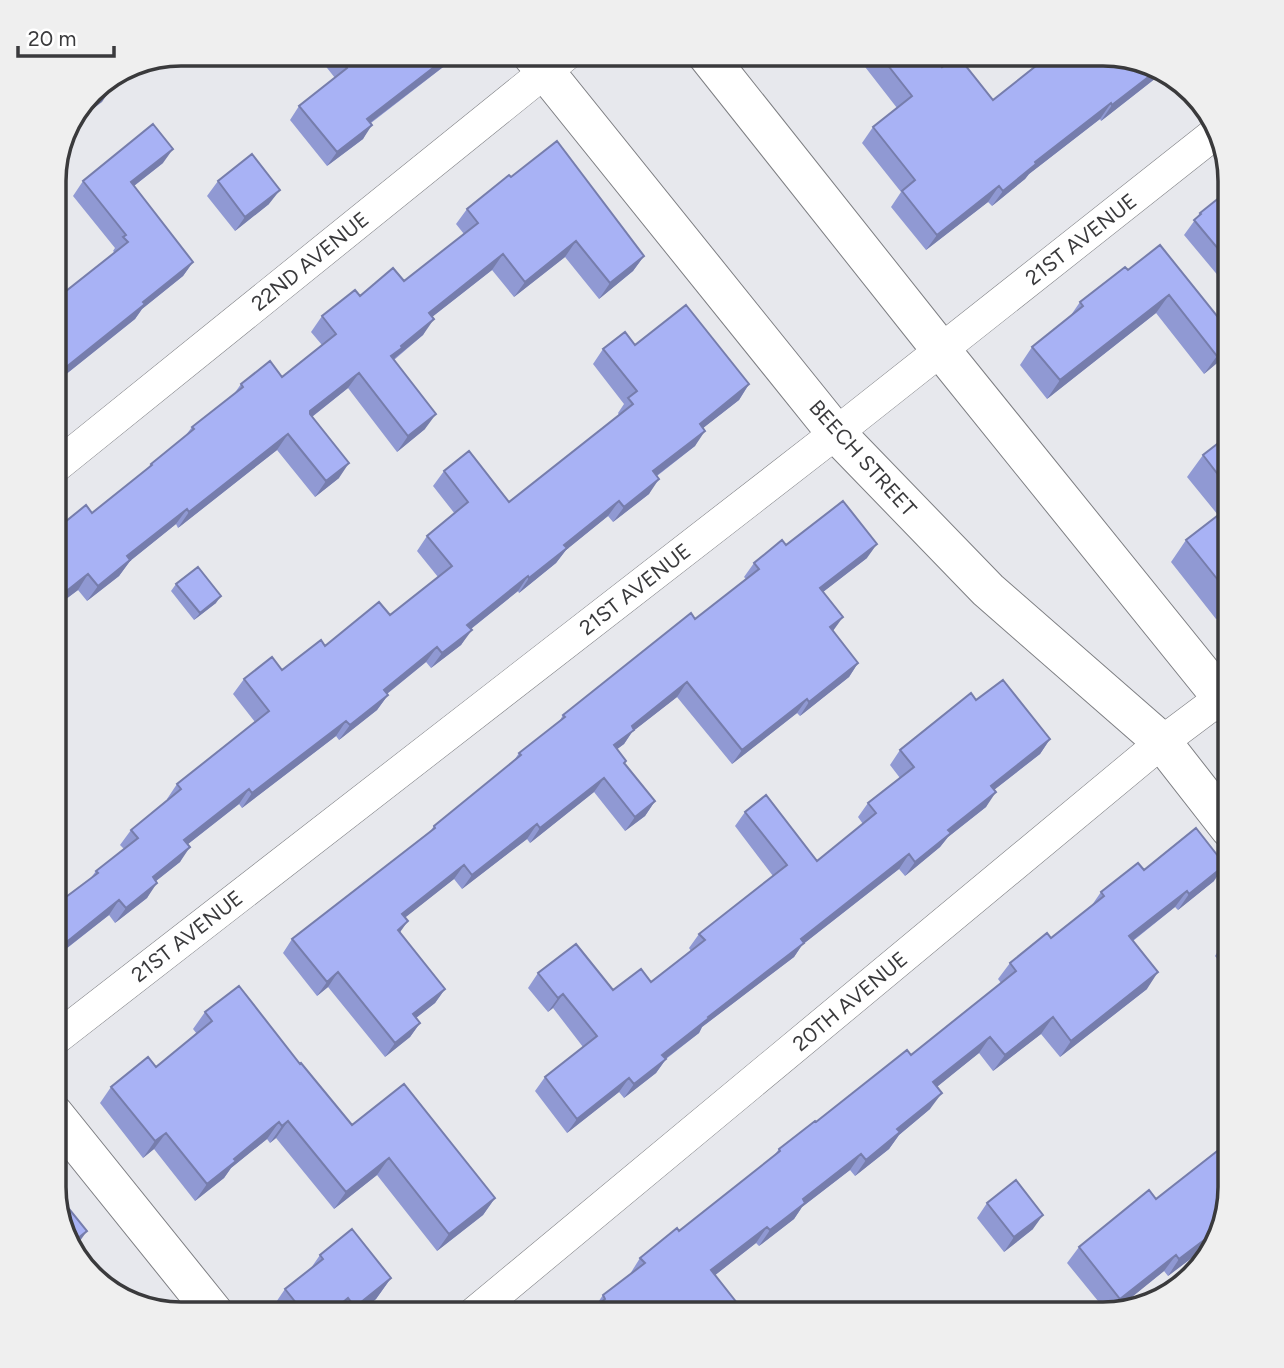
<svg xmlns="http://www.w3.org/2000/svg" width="1284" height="1368" font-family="Figtree,sans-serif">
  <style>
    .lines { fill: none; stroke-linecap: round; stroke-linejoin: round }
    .street-casing { stroke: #7e7f83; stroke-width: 33 }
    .secondary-casing { stroke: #7e7f83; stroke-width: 40 }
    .street { stroke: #fff; stroke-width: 32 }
    .secondary { stroke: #fff; stroke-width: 38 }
    .wall { fill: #9099d3 }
    .shaded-wall { fill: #767dac }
    .building { fill: #a8b2f5; stroke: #767dac; stroke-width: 2 }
    .labels { text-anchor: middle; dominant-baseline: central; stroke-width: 5; stroke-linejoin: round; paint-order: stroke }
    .street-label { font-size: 21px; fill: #3a3a3c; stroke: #fff }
    .rim { fill: none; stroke: #3a3a3c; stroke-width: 3.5 }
  </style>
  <rect width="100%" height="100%" fill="#e7e8ed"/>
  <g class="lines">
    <g class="street-casing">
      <path id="street" d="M54,468L567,54
        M54,1040L836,433L1214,134
        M473,1314L1162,742L1230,691"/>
    </g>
    <g class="secondary-casing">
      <path id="secondary" d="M531,54L836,433L988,590L1162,742L1230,829
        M706,54L941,350L1230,708
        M54,1114L215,1314"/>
    </g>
    <use href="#street" class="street"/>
    <use href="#secondary" class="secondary"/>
  </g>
  <path class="wall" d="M316,54H460L371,123L363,139L327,166L290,120L299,106L335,78Z
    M771,54H793L779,65Z
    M798,54H808L802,59Z
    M855,54H932L942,67L993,100L1048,56L1047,54H1110L1159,68L1165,73L1163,75L1161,74L1101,121L1100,119L1029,174L1025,179L992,206L988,202L926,250L891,207L901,192L862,143L873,127L897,108Z
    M163,163L134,186L193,262L183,276L142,309L135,319L55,383V286L66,291L115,253L113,251L115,248L73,196L83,181Z
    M511,177L644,256L633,271L599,299L565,257L514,297L492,270L432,317L423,335L394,360L425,429L397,452L348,388L312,417L339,478L315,497L277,450L178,528L176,524L130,561L119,576L87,601L78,590L54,608V531L92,513L146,470L151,464L186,435L192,427L234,394L241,384L282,377L322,345L311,332L322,316L360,296L404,281L464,234L456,224L467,209Z
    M218,181L269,204L235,231L207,196Z
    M1230,189V290L1184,235L1200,213Z
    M1160,245L1223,358L1204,374L1156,313L1047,399L1020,365L1032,347L1069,318L1080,302L1128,270Z
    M635,345L749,384L739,400L703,428L695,446L657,476L649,494L613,522L608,516L566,550L556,563L519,593L518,591L471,629L461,645L431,668L426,662L387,694L388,695L377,710L339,740L336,736L242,808L239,804L188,844L180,862L156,881L147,898L115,923L109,915L61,953L63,956L54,968V906L90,879L96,871L124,849L120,845L131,830L168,800L167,799L177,784L255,722L233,694L244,679L282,670L325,646L390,615L438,577L417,551L427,536L455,514L433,486L444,471L509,502L619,415L618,413L624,404L593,364L603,349Z
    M1230,434V608L1216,619L1171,562L1186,540L1218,515L1187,477L1203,455Z
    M786,545L867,558L823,592L833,631L858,663L849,677L800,716L797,713L732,764L677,697L632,732L624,744L617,749L626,761L624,764L655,801L645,816L625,831L594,792L530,843L527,839L462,889L454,879L405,917L400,933L445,989L435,1003L416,1018L420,1023L410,1037L385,1057L328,987L317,996L283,953L292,939L429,833L434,826L513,762L519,753L559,722L563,715L695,619L746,579L744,577L754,563Z
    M176,584L216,603L194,620L171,591Z
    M976,700L1050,739L1040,754L994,790L986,807L948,837L940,847L905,876L899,869L802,945L794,957L702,1027L699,1033L666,1059L656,1073L624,1098L619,1092L567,1133L535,1091L545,1077L583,1047L553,1008L548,1012L528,988L538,973L613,990L651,982L691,951L689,948L699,934L773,876L735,826L745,812L817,861L863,824L858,817L868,803L900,778L890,765L900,750Z
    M1144,870L1214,881L1178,910L1175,907L1133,941L1147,989L1060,1057L1041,1034L993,1071L979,1053L936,1087L930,1109L899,1135L889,1149L855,1176L850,1170L802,1207L794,1219L759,1246L756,1243L715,1275L741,1308L736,1314H587L594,1308L603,1295L630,1274L640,1258L679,1231L773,1157L779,1149L911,1055L1001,983L998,979L1010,963L1051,938L1092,905L1101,892Z
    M1230,941V975L1215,956L1220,948Z
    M205,1012L300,1064L352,1125L495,1198L483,1215L437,1251L377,1175L334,1209L276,1138L270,1143L267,1139L231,1168L224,1178L195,1201L154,1149L143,1158L100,1103L111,1087L156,1067L197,1034L193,1029Z
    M1230,1126V1187L1218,1238L1168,1276L1164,1271L1117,1309L1107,1312L1067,1263L1079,1247L1156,1199L1220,1148L1217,1144Z
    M987,1203L1033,1229L1004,1252L977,1218Z
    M320,1255L391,1278L376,1299L358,1314H273L270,1311L285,1289L311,1268Z"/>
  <path class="shaded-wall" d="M451,54H460L358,132L367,119Z
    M787,54H793L779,65Z
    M1160,68L1163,71L1161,74L1101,121L1112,105Z
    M113,86L102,102L66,129L68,125L75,115Z
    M1111,103L1100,119L1029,174L1025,179L992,206L1003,191L1035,162Z
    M372,125L363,139L327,166L337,152Z
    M173,149L163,163L121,196L131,182Z
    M999,186L988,202L926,250L937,235Z
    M280,190L269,204L235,231L245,217Z
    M576,241L565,257L514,297L525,282Z
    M503,254L492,270L418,328L429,313Z
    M644,256L633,271L599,299L610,283Z
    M193,262L183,276L142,309L135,319L55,383L65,368L143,302Z
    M1169,295L1156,313L1047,399L1060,380Z
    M434,319L423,335L395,358L391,363V356L401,346Z
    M1230,345V349L1223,358L1204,374L1217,356Z
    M64,367L54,381V375Z
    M359,373L348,388L299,427L310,411Z
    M749,384L739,400L689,439L700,424Z
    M436,414L425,429L397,452L408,436Z
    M705,431L695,446L643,486L653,471Z
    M288,434L277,450L178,528L189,512Z
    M349,463L339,478L315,497L326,481Z
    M659,479L649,494L613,522L624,507Z
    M619,501L608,516L566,550L556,563L519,593L529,578L564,545Z
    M187,509L176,524L130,561L119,576L87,601L98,586L127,556Z
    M877,544L867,558L810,602L820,588Z
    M88,574L78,590L54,608V601Z
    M528,576L518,591L457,640L467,625Z
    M221,596L216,603L194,620L200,613Z
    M1230,600V608L1216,619Z
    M843,617L833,631L820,642L830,627Z
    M472,630L461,645L431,668L442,653Z
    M437,647L426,662L373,705L384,690Z
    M858,663L849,677L800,716L809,702Z
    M687,682L677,697L632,732L624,744L604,759L614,745L632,726Z
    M388,695L377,710L339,740L350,725Z
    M807,699L797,713L732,764L742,750Z
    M346,721L336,736L242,808L252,793Z
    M1050,739L1040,754L981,800L991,786Z
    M604,778L594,792L530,843L540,828Z
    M249,789L239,804L174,855L184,840Z
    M996,792L986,807L948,837L940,847L905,876L915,862L948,830Z
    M655,801L645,816L625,831L635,817Z
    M537,824L527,839L462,889L472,875Z
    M190,847L180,862L142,892L153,877Z
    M909,854L899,869L802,945L794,957L702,1027L699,1033L652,1069L662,1055L801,939Z
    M464,865L454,879L392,928L402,914Z
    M1225,865L1214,881L1178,910L1189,894Z
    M157,883L147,898L115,923L126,908Z
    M1187,891L1175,907L1118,952L1129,936Z
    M119,900L109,915L54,958L58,949Z
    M408,921L398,935V930Z
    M63,956L54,968V962Z
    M338,972L328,987L317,996L327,982Z
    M1158,972L1147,989L1060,1057L1071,1041Z
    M445,989L435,1003L403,1028L413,1014Z
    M563,994L553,1008L548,1012L558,998Z
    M1053,1017L1041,1034L993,1071L1005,1055Z
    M420,1023L410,1037L385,1057L395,1043Z
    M990,1037L979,1053L922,1099L933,1082Z
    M666,1059L656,1073L624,1098L634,1084Z
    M629,1078L619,1092L567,1133L577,1119Z
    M942,1093L930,1109L899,1135L889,1149L855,1176L866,1160L897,1129Z
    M288,1121L276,1138L270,1143L282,1126Z
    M279,1122L267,1139L231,1168L224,1178L195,1201L207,1184L234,1159Z
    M166,1133L154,1149L143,1158L155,1141Z
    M861,1154L850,1170L802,1207L794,1219L759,1246L770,1230L803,1199Z
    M389,1158L377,1175L334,1209L346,1192Z
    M495,1198L483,1215L437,1251L449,1234Z
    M1043,1215L1033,1229L1004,1252L1014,1237Z
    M767,1227L756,1243L700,1287L711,1270Z
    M1220,1228L1218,1238L1168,1276L1179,1259Z
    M87,1231L75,1248L73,1242Z
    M1176,1255L1164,1271L1117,1309L1112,1311L1120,1299Z
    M391,1278L376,1299L358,1314H350L355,1307Z
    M348,1298L337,1314H329Z"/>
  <path class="building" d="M337,54H451L367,119L372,125L337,152L299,106L347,68Z
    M879,54H932L942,67L957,55L993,100L1051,54H1110L1160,68L1112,105L1111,103L1035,162L1036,164L1003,191L999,186L937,235L902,191L915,180L873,127L912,96Z
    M110,81L113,86L75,115L97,86Z
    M153,124L173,149L131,182L193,262L143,302L145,304L65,368L64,367L54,375L55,286L59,282L66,291L128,242L123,237L126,235L83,181Z
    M557,141L644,256L610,283L576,241L525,282L503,254L429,313L434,319L401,346L402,348L391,356L436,414L408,436L359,373L310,411V414L349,463L326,481L288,434L189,512L187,509L127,556L130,560L98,586L88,574L54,601V546L61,540L54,531L86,505L92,513L152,465L151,464L194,429L192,427L243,387L241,384L270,361L282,377L336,334L322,316L355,290L360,296L393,268L404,281L478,223L467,209L509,175L511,177Z
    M252,154L280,190L245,217L218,181Z
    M1230,189V263L1194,220L1201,214L1200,213Z
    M1160,245L1230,332V345L1217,356L1169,295L1060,380L1032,347L1083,306L1080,302L1125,267L1128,270Z
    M686,305L749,384L700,424L705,431L653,471L659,479L624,507L619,501L564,545L567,548L529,578L528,576L467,625L472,630L442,653L437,647L384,690L388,695L350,725L346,721L252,793L249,789L184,840L190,847L153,877L157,883L126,908L119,900L58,949L63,956L54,962V906L98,873L96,871L138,838L131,830L181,789L177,784L269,711L244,679L272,657L282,670L321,640L325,646L379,602L390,615L452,566L427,536L468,502L444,471L469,451L509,502L633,404L628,398L637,391L603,349L625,332L635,345Z
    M1230,434V490L1203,455Z
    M843,501L877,544L820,588L843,617L830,627L858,663L809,702L807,699L742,750L687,682L632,726L634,730L614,745L626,761L624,763L655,801L635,817L604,778L540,828L537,824L472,875L464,865L402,914L408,921L398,930L445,989L413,1014L420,1023L395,1043L338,972L327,982L292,939L435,828L434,826L521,755L519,753L565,717L563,715L691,613L695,619L759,569L754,563L782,540L786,545Z
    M1230,506V595L1186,540Z
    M198,567L221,596L200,613L176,584Z
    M1003,680L1050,739L991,786L996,792L948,830L951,833L915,862L909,854L801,939L804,943L708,1017L709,1018L662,1055L666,1059L634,1084L629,1078L577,1119L545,1077L597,1036L563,994L558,998L538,973L576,944L613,990L641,969L651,982L705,940L699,934L787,865L745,812L766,795L817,861L876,813L868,803L914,767L900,750L971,693L976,700Z
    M1196,828L1225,865L1189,894L1187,891L1129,936L1158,972L1071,1041L1053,1017L1005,1055L990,1037L933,1082L942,1093L897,1129L900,1132L866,1160L861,1154L803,1199L805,1203L770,1230L767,1227L711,1270L741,1308L733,1314H587L605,1299L603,1295L645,1263L640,1258L677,1228L679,1231L780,1151L779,1149L815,1121L816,1122L907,1050L911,1055L1016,971L1010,963L1047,933L1051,938L1104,896L1101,892L1138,863L1144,870Z
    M1230,941V961L1220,948Z
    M239,986L300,1064L301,1063L352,1125L404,1084L495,1198L449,1234L389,1158L346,1192L288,1121L282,1126L279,1122L234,1159L236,1161L207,1184L166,1133L155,1141L111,1087L148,1057L156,1067L212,1021L205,1012Z
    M1230,1141V1187L1220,1228L1179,1259L1176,1255L1120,1299L1079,1247L1149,1190L1156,1199Z
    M1016,1180L1043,1215L1014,1237L987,1203Z
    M57,1194L87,1231L73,1242Z
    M352,1229L391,1278L355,1307L348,1298L329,1314H305L285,1289L323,1259L320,1255Z
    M170,1304L177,1313L163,1309Z
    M1034,1309L1038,1314H1027Z"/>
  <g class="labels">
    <g class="street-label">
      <text transform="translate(1081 239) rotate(-38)">21ST AVENUE</text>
      <text transform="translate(310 261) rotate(-39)">22ND AVENUE</text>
      <text transform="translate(863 458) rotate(48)">BEECH STREET</text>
      <text transform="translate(635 589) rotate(-38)">21ST AVENUE</text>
      <text transform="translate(187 936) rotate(-38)">21ST AVENUE</text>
      <text transform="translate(850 1001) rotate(-40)">20TH AVENUE</text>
    </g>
  </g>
  <path d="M0 0H1284V1368H0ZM181 66H1103A115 115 0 0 1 1218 181V1187A115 115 0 0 1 1103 1302H181A115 115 0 0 1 66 1187V181A115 115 0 0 1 181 66Z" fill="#efefef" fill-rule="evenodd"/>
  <path class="rim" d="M181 66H1103A115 115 0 0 1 1218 181V1187A115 115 0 0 1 1103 1302H181A115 115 0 0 1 66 1187V181A115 115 0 0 1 181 66Z"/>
  <path d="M18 46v10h96v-10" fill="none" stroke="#3a3a3c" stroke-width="3.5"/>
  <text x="28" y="46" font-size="21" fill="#3a3a3c" stroke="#ffffff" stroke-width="5" paint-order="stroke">20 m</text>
</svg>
